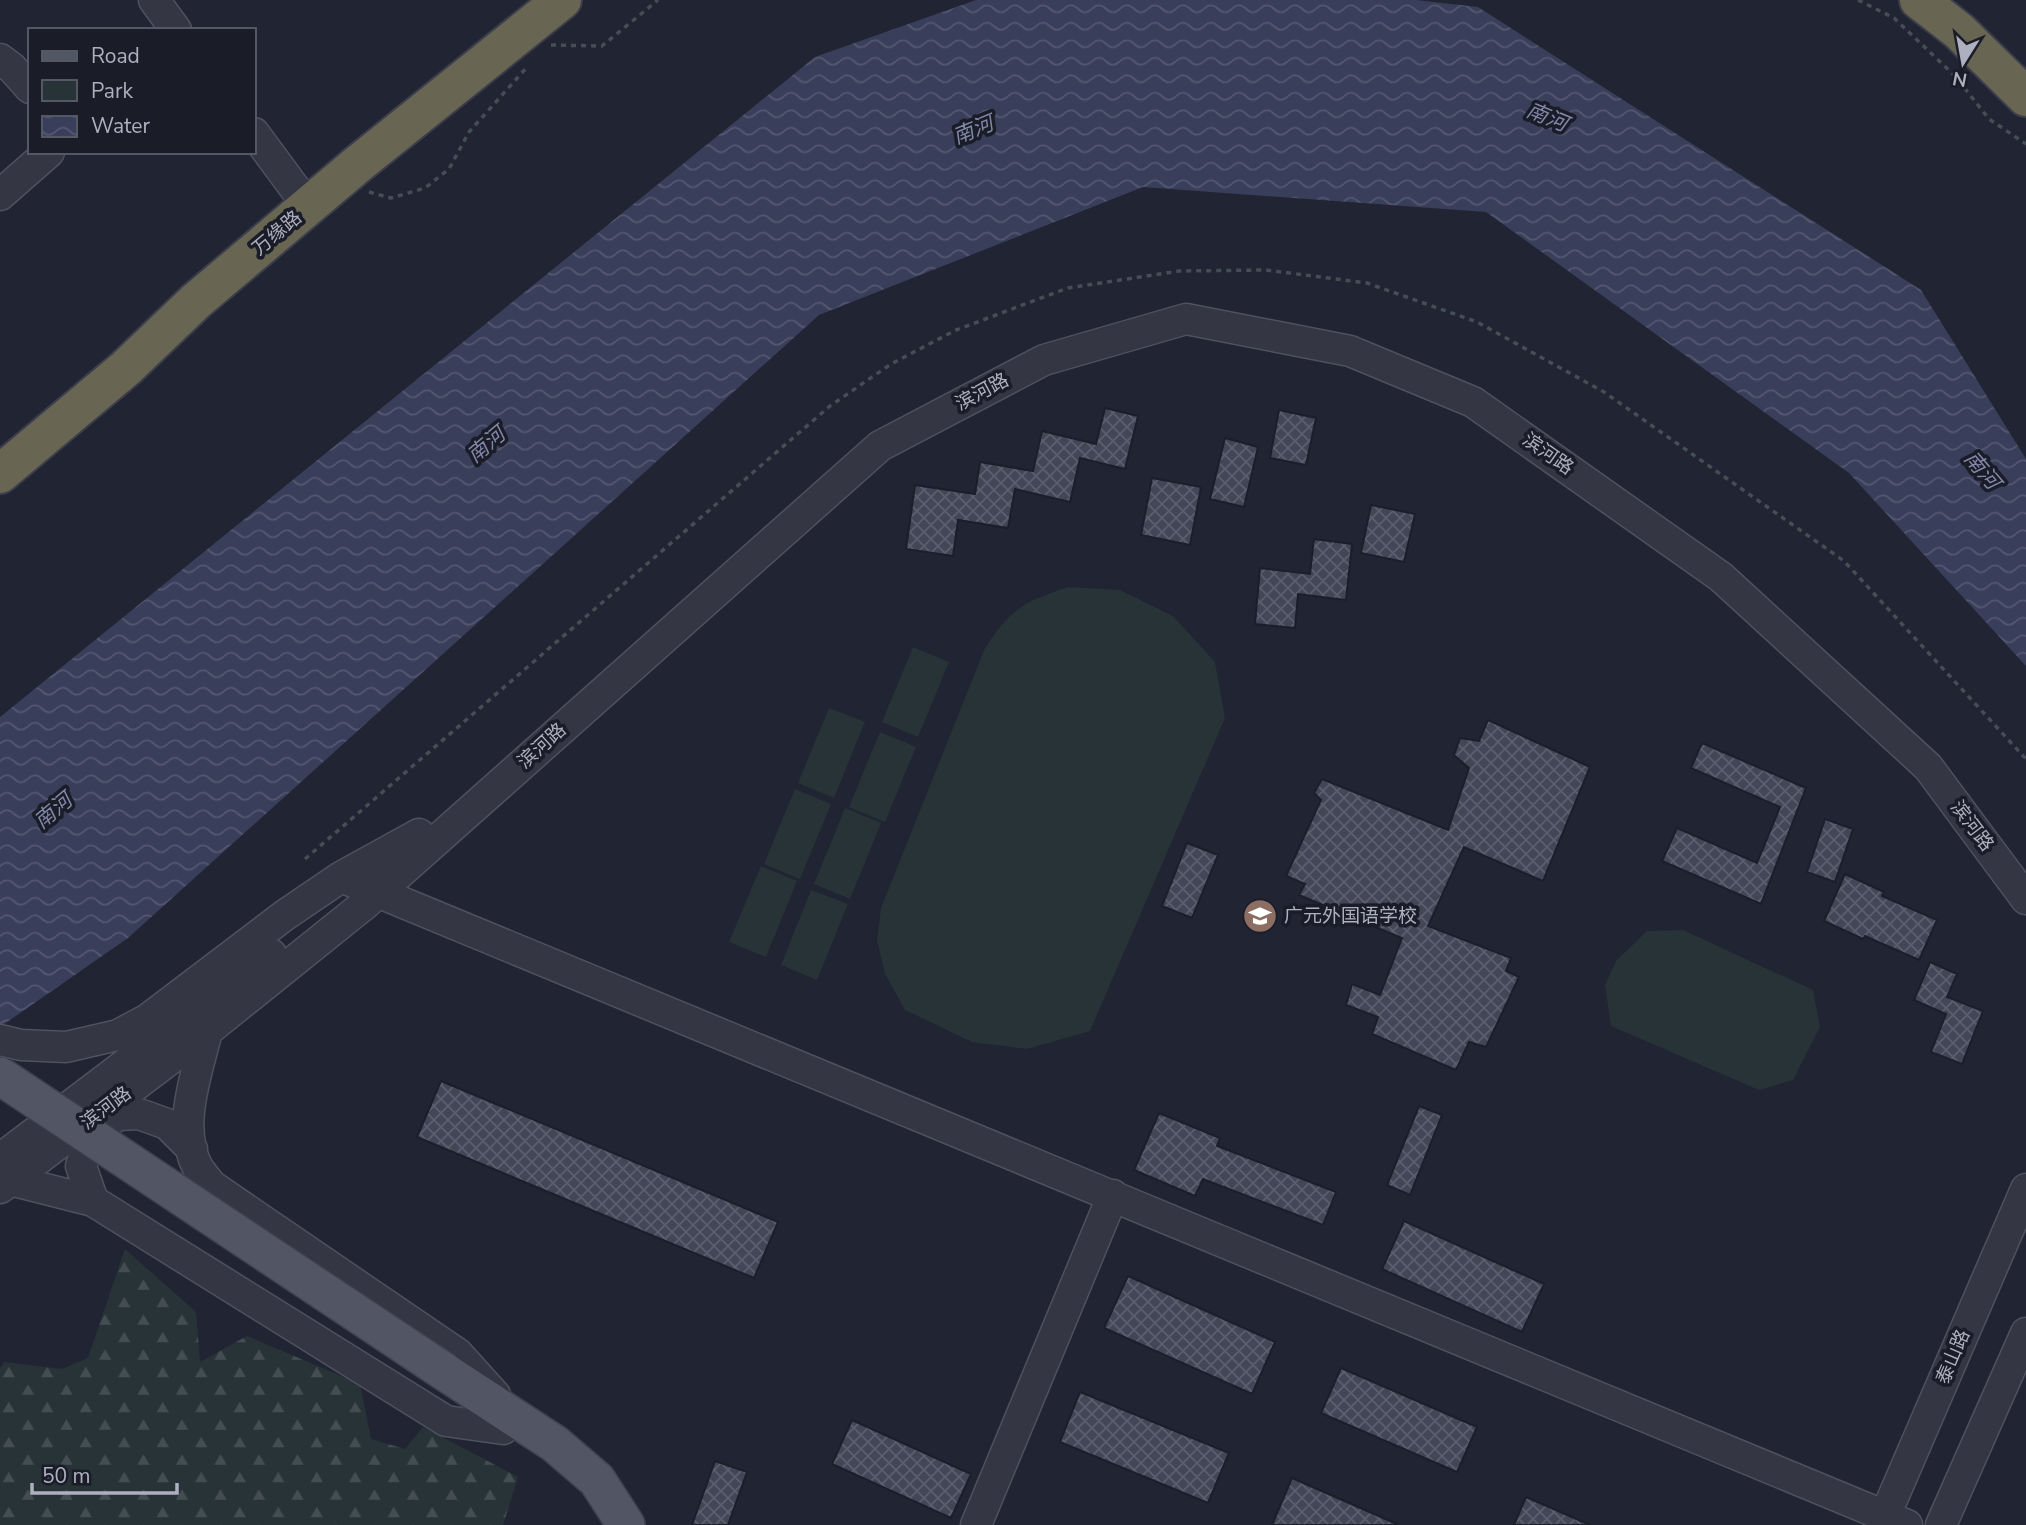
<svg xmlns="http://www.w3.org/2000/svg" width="2026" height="1525" font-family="'Nunito Sans','Noto Sans SC',sans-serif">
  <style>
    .forest { fill: url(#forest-firs) }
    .park { fill: #273337 }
    .water { fill: url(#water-waves) }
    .building { fill: url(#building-cross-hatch); stroke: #1c1e2a; stroke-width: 2 }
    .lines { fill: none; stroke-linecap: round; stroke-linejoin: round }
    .minor-casing { stroke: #4f515e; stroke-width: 33 }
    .major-casing { stroke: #3e404d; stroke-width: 40 }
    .highway-casing { stroke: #3c3e4b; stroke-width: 42 }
    .path { stroke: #454e55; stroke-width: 3.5; stroke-dasharray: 5 5; stroke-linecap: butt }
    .minor { stroke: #343643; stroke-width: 30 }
    .major { stroke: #525563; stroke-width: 37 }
    .highway { stroke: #686652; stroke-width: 38 }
    .major-bridge-casing { stroke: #3e404d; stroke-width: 40; stroke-linecap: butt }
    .major-bridge { stroke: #525563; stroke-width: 37 }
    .labels { text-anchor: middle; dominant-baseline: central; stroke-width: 7; stroke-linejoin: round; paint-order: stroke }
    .street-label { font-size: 19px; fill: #aeb0c0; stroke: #1a1c28 }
    .poi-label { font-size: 19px; fill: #aeb0c0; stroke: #1a1c28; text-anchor: start }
    .water-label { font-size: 21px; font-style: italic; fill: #8288aa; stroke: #1a1c28 }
  </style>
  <defs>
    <pattern id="forest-firs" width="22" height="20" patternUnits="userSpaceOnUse" patternTransform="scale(1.75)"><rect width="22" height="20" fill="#273337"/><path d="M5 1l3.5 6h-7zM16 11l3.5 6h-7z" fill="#444e52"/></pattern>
    <pattern id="water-waves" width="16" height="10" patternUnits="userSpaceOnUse" patternTransform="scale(1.75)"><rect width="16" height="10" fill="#393e5a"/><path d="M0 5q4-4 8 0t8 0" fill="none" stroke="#535770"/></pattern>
    <pattern id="building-cross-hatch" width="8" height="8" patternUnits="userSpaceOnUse" patternTransform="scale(1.75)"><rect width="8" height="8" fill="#434657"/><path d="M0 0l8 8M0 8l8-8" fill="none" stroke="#5c5e6d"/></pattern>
  </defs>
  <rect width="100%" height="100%" fill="#212432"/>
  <path class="forest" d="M125,1249L196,1312L200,1362L247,1336L360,1384L371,1439L405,1449L423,1427L518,1477L503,1525H0V1369L4,1362L62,1369L88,1358Z"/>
  <path class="park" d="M1068,587L1120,590L1173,616L1215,662L1225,718L1090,1031L1027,1049L972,1042L905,1010L885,974L877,940L881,908L985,648C1011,608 1024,602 1068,587Z
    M913,647L949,662L918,737L882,722Z
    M829,708L865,722L834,798L798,783Z
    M880,732L916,747L885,822L849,807Z
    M795,789L831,804L800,879L764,864Z
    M845,808L881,823L850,899L814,884Z
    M761,866L797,881L766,957L729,942Z
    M811,890L848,904L817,980L781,965Z
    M1683,930L1813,990L1820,1027L1793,1080L1759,1090L1611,1026L1605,985L1616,961L1647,931Z"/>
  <path class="water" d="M976,0H1416L1478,7L1921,290L2026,459V666L1849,473L1486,212L1143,187L819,315L128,938L0,1027V717L815,57Z"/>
  <path class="building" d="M1105,408L1138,416L1125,469L1080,458L1070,502L1015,489L1008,528L958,520L953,556L906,549L915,485L975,494L980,462L1033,471L1042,431L1096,444Z
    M1279,410L1316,418L1306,465L1270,458Z
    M1225,438L1258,447L1244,507L1210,499Z
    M1152,478L1201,487L1190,545L1141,535Z
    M1371,505L1415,514L1404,562L1361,553Z
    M1314,539L1352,544L1346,600L1298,594L1295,628L1255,624L1260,568L1310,574Z
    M1488,720L1590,767L1543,881L1464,847L1428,926L1511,958L1506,971L1519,977L1486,1047L1469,1042L1456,1070L1372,1034L1378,1017L1346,1005L1352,984L1380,995L1402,938L1299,895L1305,884L1286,876L1321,800L1314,793L1322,779L1448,830L1469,768L1454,755L1460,738L1479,741Z
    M1702,743L1806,788L1761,904L1662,861L1677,828L1757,863L1780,807L1691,768Z
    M1825,819L1853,829L1835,882L1807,872Z
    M1187,843L1218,855L1192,918L1162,906Z
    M1845,874L1884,892L1882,896L1937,920L1919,960L1865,936L1863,939L1824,921Z
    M1930,962L1957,974L1947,997L1983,1011L1962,1064L1931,1052L1946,1014L1914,1000Z
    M441,1081L778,1222L754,1278L417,1137Z
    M1419,1106L1442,1115L1410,1195L1387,1185Z
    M1159,1113L1220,1138L1217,1146L1336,1192L1323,1225L1203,1179L1195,1196L1134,1170Z
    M1404,1221L1544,1284L1522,1332L1382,1269Z
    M1128,1276L1275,1342L1252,1394L1104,1328Z
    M1341,1368L1477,1427L1457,1472L1321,1413Z
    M1080,1392L1229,1453L1208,1503L1060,1442Z
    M852,1420L971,1474L951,1518L832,1464Z
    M715,1461L747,1472L728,1525H692Z
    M1292,1478L1399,1525H1272Z
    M1526,1497L1590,1525H1514Z"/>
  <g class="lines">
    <g class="minor-casing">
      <path id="minor" d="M154,0L176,30
        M0,59L12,68L30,88
        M254,133L299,194
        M0,195L49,152
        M341,877L1907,1525
        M207,1031C197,1073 176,1127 198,1168C202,1174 207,1180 212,1186L458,1354L495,1395
        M0,1040L21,1045L66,1047L118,1035L148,1019L285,915L341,877L419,834
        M0,1159L271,954
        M10,1180L93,1201L446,1421L503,1429
        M0,1188L207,1031L365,904L880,446L1044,360L1186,319L1350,351L1473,402L1721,577L1928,767L2026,899
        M93,1201L81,1166L89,1140L104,1124L118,1115L139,1114L167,1124L192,1149
        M976,1525L1113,1195
        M1881,1525L2026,1189
        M1941,1525L2026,1333"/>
    </g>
    <g class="major-casing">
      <path id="major" d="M445,1372L555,1444L597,1480L626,1525"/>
    </g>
    <g class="highway-casing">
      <path id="highway" d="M1919,0L1959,31L2026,97
        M0,474L126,368L196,301L358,164L562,0"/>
    </g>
    <path class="path" d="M1858,0L1894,18L1955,76L1989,119L2026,144
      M551,45L602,46L658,0
      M369,192L391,198L425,188L449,169L469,132L528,66
      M305,859L830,406L891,364L956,330L1068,288L1179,271L1266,270L1367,283L1477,322L1604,392L1844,561L2026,759"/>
    <use href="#minor" class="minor"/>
    <use href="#major" class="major"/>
    <use href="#highway" class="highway"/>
    <g class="major-bridge-casing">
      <path id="major-bridge" d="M0,1076L445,1372"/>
    </g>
    <use href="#major-bridge" class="major-bridge"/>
  </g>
  <defs>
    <g id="school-disc" transform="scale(1.75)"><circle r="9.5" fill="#8d6e63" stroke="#1a1c28"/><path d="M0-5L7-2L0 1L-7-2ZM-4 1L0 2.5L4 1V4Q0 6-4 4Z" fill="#fff"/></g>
  </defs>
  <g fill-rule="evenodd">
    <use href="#school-disc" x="1260" y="916"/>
  </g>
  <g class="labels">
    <g class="street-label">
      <text transform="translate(277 233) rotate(-40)">万缘路</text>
      <text transform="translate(982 392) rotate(-28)">滨河路</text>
      <text transform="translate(1548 454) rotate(35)">滨河路</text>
      <text transform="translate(542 746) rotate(-42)">滨河路</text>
      <text transform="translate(1972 826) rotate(53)">滨河路</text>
      <text transform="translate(106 1108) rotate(-37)">滨河路</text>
      <text transform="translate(1953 1357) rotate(-67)">泰山路</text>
    </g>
    <g class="poi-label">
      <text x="1284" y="916">广元外国语学校</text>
    </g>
    <g class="water-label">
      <text transform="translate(1547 117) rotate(22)">南河</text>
      <text transform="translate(973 130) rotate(-22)">南河</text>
      <text transform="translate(486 445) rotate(-40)">南河</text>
      <text transform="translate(1982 470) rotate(50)">南河</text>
      <text transform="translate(53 811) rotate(-40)">南河</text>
    </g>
  </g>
  <rect x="28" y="28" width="228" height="126" fill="#1a1c28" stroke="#555765" stroke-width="2"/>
  <rect x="42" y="51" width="35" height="10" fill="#525563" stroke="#555765" stroke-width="2"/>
  <text x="91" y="63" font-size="21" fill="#aeb0c0">Road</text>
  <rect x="42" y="80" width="35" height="21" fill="#273337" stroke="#555765" stroke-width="2"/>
  <text x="91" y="98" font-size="21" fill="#aeb0c0">Park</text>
  <rect x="42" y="116" width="35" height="21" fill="url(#water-waves)" stroke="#555765" stroke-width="2"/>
  <text x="91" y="133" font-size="21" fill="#aeb0c0">Water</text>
  <g transform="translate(1963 63) rotate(191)" stroke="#1a1c28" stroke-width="5" paint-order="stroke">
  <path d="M0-5L12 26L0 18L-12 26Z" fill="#aeb0c0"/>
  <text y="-10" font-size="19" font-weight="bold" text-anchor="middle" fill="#aeb0c0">N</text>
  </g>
  <path d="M32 1483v10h145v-10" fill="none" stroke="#aeb0c0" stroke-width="3.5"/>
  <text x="42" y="1483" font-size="21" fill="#aeb0c0" stroke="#1a1c28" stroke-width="5" paint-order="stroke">50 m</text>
</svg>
